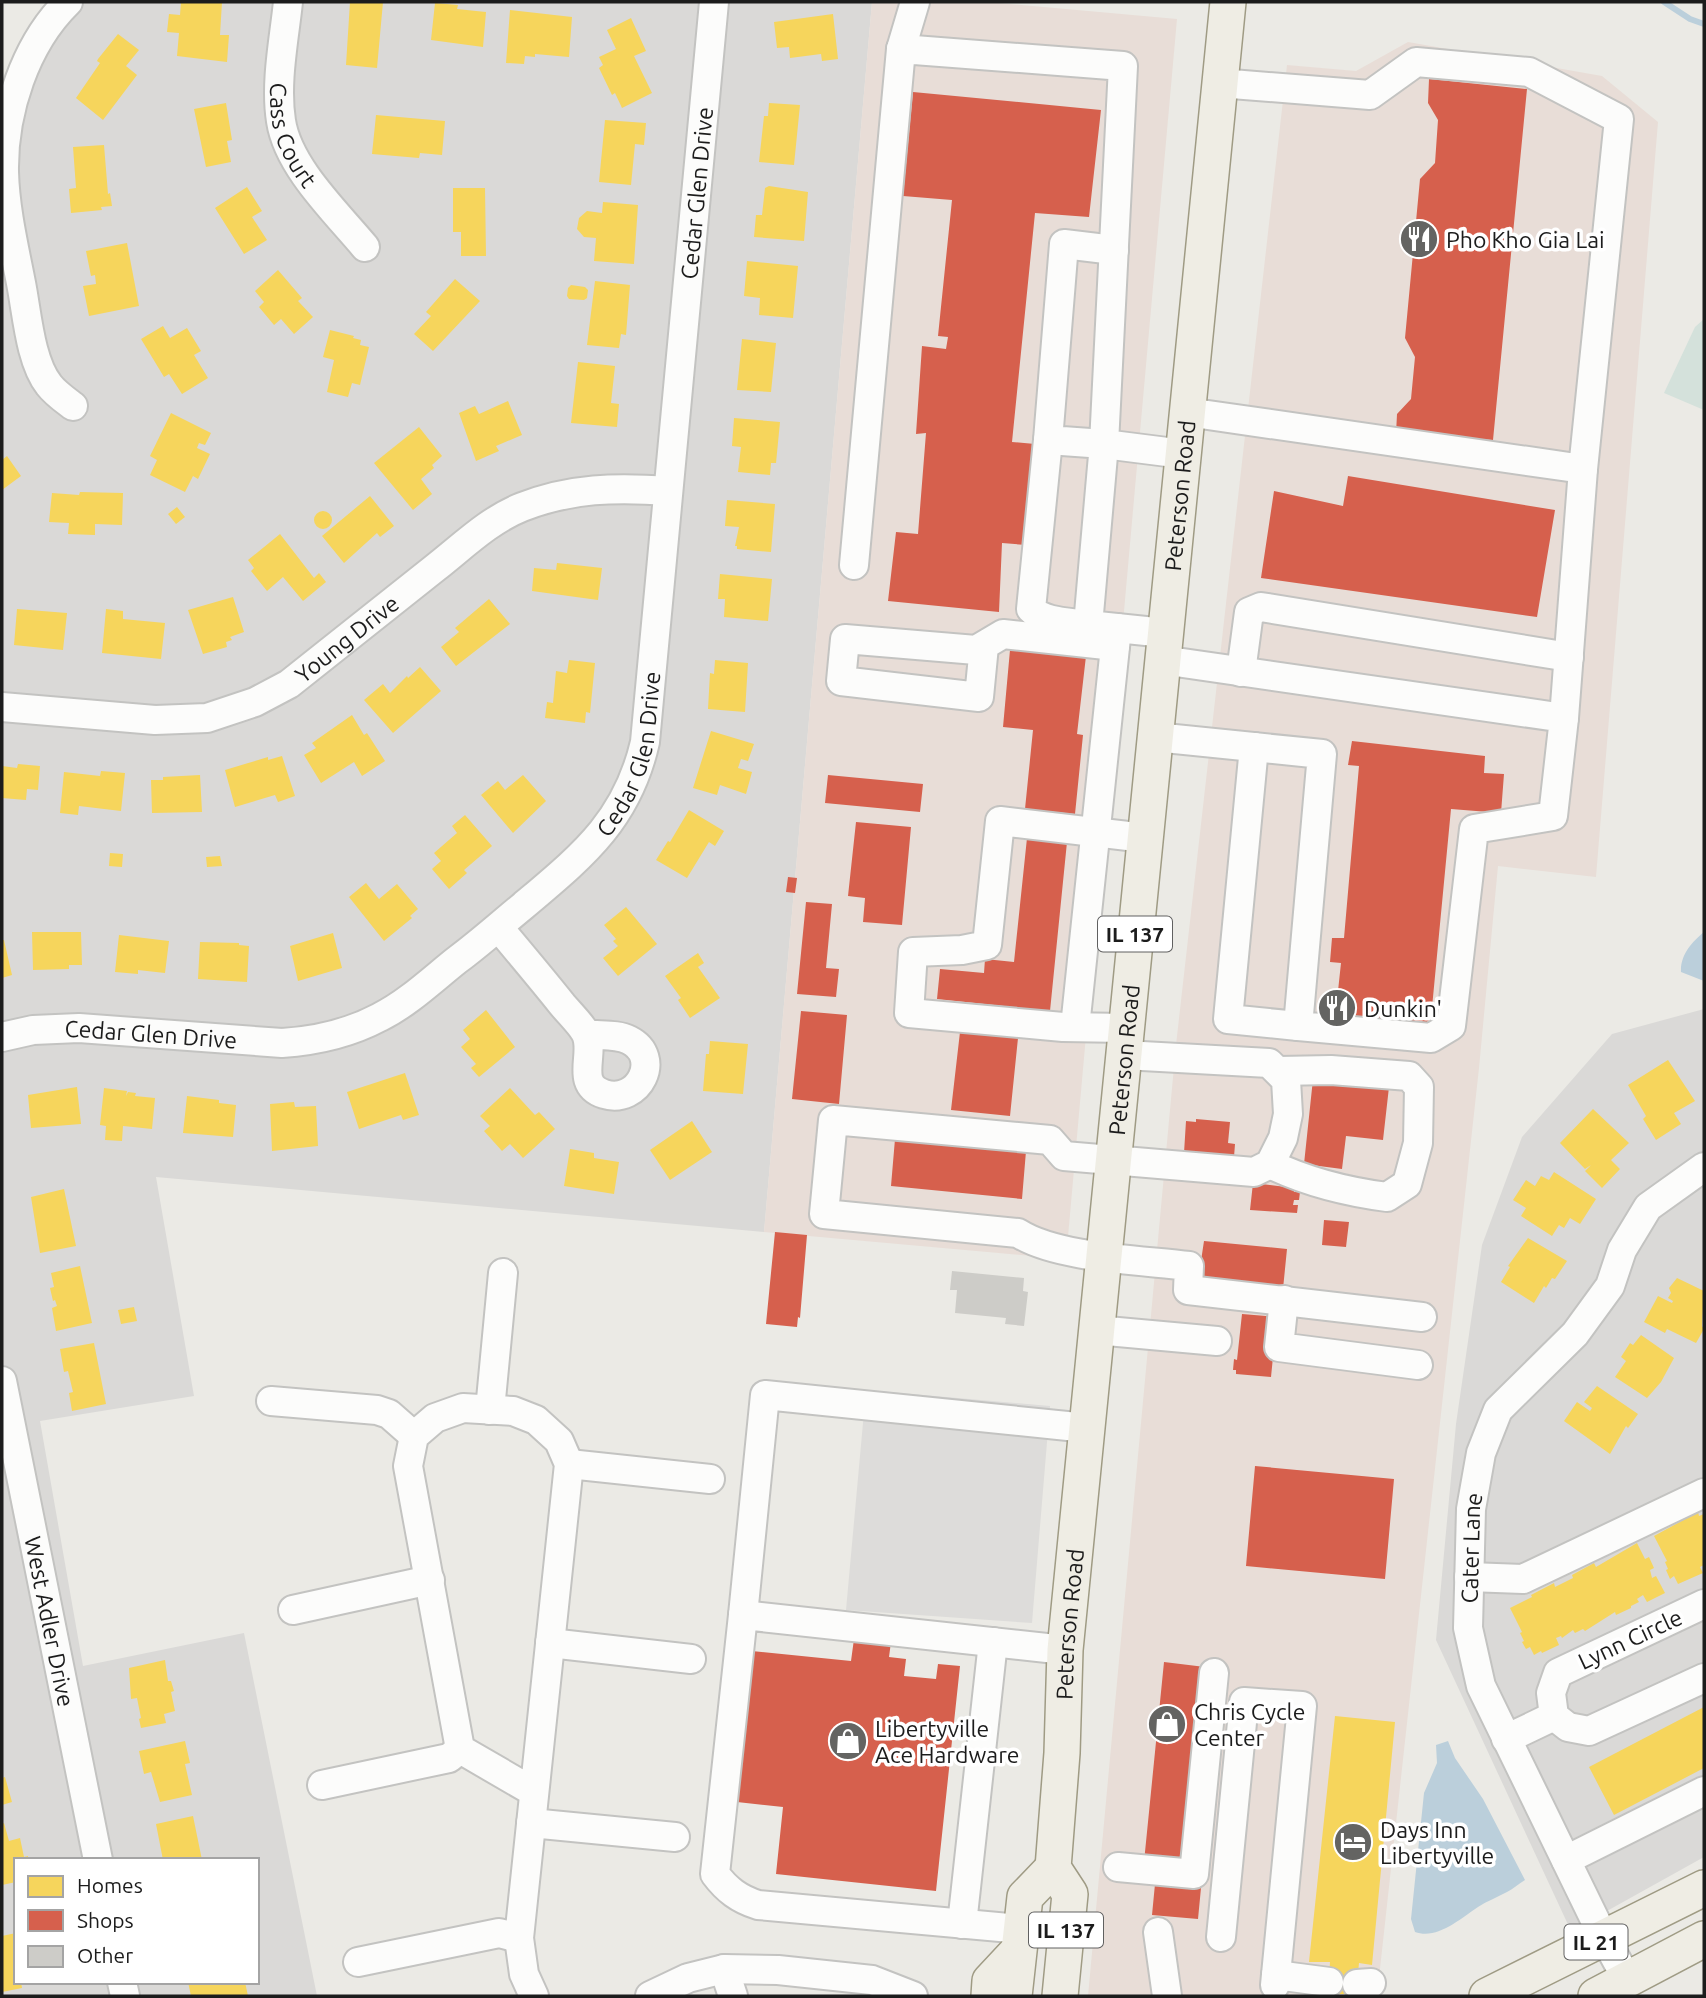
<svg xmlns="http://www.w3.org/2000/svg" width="1706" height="1998" font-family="Ubuntu,sans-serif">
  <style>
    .residential { fill: #dad9d7; fill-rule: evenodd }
    .commercial { fill: #e8ddd7 }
    .wetland { fill: #d4e1db }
    .parking { fill: #dddcda }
    .water { fill: #bbcfdb }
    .homes { fill: #f6d55c }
    .shops { fill: #d6604d }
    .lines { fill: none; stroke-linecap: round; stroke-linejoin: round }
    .stream { stroke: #bbcfdb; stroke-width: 6 }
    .building { fill: #cdccc8 }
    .minor-casing { stroke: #c3c3c1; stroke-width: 32 }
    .major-casing { stroke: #9f9b84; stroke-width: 38 }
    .minor { stroke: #fcfcfb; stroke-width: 28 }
    .major { stroke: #efede4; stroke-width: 35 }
    .labels { text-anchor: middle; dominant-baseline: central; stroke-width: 7; stroke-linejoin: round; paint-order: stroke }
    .shield { fill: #fff; stroke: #606060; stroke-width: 2 }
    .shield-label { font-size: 21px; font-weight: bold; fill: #1c1c1c }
    .street-label { font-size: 23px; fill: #1c1c1c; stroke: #fff }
    .poi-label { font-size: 23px; fill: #1c1c1c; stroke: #fff; text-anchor: start }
  </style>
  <rect width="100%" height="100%" fill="#ebeae5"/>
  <path class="residential" d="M54,2H872L764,1232L156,1177L194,1396L40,1421L83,1666L244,1633L317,1996H2V94ZM16,1860H257V1982H16Z
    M1704,1009V1857L1571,1931L1436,1640L1456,1424L1482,1245L1522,1137L1612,1034Z"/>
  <path class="commercial" d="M872,2H987L1177,19L1066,1259L764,1232Z
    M1408,42L1602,76L1658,122L1596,877L1498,866L1479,1068L1377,1996H1088L1176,1045L1287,65L1356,71Z"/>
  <path class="wetland" d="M1704,319V410L1664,393L1695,327Z"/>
  <path class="parking" d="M866,1390L1050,1406L1032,1623L846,1610Z"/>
  <path class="water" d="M1704,932V981L1681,972C1680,955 1692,942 1704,932Z
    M1448,1741L1455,1758L1483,1799L1525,1880C1518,1884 1513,1889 1507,1892C1498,1897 1487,1901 1478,1907C1460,1919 1437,1940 1415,1932L1411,1919L1424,1793L1437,1763L1436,1745Z"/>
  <path class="homes" d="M181,2H222L220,35H229L227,62L177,56L179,33L167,32L169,14L180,15Z
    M350,2H383L377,68L346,65Z
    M435,3L458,5L457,9L486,12L483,47L431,40Z
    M510,10L572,17L569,57L535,54V57L525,56L524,64L506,63Z
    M833,14L838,59L822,61L821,54L790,58L789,47L777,48L774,22Z
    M631,18L646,51L634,56L652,93L622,108L615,93L612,95L599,68L603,65L599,57L616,49L607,30Z
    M118,34L139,50L126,66L137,75L103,120L76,98L100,63L97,61L98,59Z
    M226,103L232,140L227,141L231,162L206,167L194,109Z
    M769,103L800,105L794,165L759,162L764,116H768Z
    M376,115L445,121L442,155L420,153L419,158L372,154Z
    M605,120L646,123L644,145L635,144L631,185L599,182Z
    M104,145L108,194L110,193L112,206L101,207L102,210L71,213L69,189L76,188L73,147Z
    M769,186L808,192L804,241L754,237L756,215H762L765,188Z
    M247,187L262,211L252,217L267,240L244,254L215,208Z
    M453,188H485L486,256H461V232H453Z
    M603,202L638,205L634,264L594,261L596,238L584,237L577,229L579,218L587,211L602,213Z
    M127,243L139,306L89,316L83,286L96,284L95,275L91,276L86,251Z
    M747,261L798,266L793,318L759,315L760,298L744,296Z
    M278,270L302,298L298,301L313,317L294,334L281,319L274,325L259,307L264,302L255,291Z
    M455,279L480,301L433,351L414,334L431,316L426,312Z
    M595,281L630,285L626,335L621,334L619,348L587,345Z
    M571,285L585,287L588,290L587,298L584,300L569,299L567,296L568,288Z
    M163,326L170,338L187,328L201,351L194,355L208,378L182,394L169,374L164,377L141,339Z
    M330,330L354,336L353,338L361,340L360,345L369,347L360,385L352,383L348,397L327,392L334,360L323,357Z
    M742,339L776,343L771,392L737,390Z
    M578,362L615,366L611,403L619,404L617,427L571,423Z
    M508,401L522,435L496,446L499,451L476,461L459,413L475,406L479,414Z
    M171,413L211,433L205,445L199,443L197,448L210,454L198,479L193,476L185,492L150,475L157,460L150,456Z
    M734,418L780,422L776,463H771L770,475L738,472L741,447L732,446Z
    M419,427L442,456L432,465L434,468L421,479L432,494L413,510L374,463Z
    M7,456L21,476L2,490V460Z
    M80,492L123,493L122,525L95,524V535L68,534L69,523L49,522L52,493L79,495Z
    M370,496L394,526L380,537L377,533L344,563L322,536Z
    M727,500L775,504L771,552L737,549V546H735L739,527L725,526Z
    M177,507L185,517L176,524L168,514Z
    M314 520a9 9 0 1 1 18 0a9 9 0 1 1-18 0Z
    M280,534L314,578L319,573L326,582L303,601L283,577L267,591L251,571L254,568L248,560Z
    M557,563L602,568L598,600L532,591L534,568L556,570Z
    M720,574L772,579L768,621L724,617L725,599H718Z
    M233,597L244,632L230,637L232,640L226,642L227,647L203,654L188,610Z
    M489,599L510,624L456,666L441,647L459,632L455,628Z
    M17,609L67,613L63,650L14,645Z
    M106,609L123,611V619L165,623L161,659L102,653Z
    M569,660L595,663L590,713L586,712L585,723L545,718L547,702L553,703L556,671L567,673Z
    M715,660L748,663L745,712L708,709L710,673L714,674Z
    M420,667L441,691L393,733L364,700L383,684L390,693L407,676L408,678Z
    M352,715L364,735L367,733L385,761L362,776L354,762L321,783L304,755L316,748L312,743Z
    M711,731L754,744L748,761L741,759L738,768L752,772L746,794L720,785L717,795L693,788Z
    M282,756L295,796L278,802L275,795L235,807L225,770L268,757V760Z
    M18,764L40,766L38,790L27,789L26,800L2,798V766L17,768Z
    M101,771L125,773L121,811L79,806L78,815L60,813L64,772L100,776Z
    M200,775L202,812L152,813L151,780H163V777Z
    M523,775L546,801L513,833L481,795L498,781L505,790Z
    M689,810L724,831L715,846L709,842L687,878L656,860L668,841L670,842Z
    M465,815L492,846L464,870L467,873L449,889L432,869L441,861L434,853L457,833L452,826Z
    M110,853L123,854L122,867L109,866Z
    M220,856L222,866L207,867L206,857Z
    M366,883L379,899L397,884L418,909L410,916L412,918L384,941L349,897Z
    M626,907L657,944L618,976L603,958L618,946L613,941L616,939L604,925Z
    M32,932H81L82,965H69V969L33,970Z
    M333,933L342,968L298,981L290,946Z
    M119,935L169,941L165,973L138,970V974L115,972Z
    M2,940H4L12,975L2,978Z
    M200,942L239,943V945L249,946L247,982L198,979Z
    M698,953L704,963L698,967L720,998L690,1018L678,1000L681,998L665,976Z
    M486,1010L515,1047L479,1077L471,1068L476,1064L461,1047L470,1039L463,1030Z
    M710,1041L748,1044L743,1094L703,1091L706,1054H709Z
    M1668,1060L1695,1101L1674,1113L1681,1124L1656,1140L1643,1119L1646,1116L1628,1085Z
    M405,1073L419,1115L403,1120L401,1115L359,1129L347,1092Z
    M77,1087L81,1124L31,1128L28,1095Z
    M104,1088L127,1091L126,1096L128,1092L136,1093L135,1096L155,1098L152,1129L123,1126L122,1141L105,1140L106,1126L100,1125Z
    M510,1088L535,1115L539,1112L555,1129L523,1158L510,1144L502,1151L484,1131L490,1126L480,1116Z
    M187,1096L219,1100V1103L236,1105L233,1137L183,1133Z
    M294,1102L295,1107L316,1106L318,1146L272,1151L270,1104Z
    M1593,1109L1629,1143L1611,1160L1620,1169L1602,1188L1585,1171L1591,1165L1585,1169L1560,1143Z
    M692,1121L712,1152L670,1180L650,1150Z
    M570,1149L594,1153V1158L619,1162L614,1194L564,1186Z
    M1554,1172L1596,1199L1580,1224L1570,1218L1564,1228L1559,1225L1552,1236L1521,1216L1526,1208L1513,1200L1526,1180L1535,1186L1541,1176L1549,1180Z
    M64,1189L76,1246L40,1253L31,1197Z
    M1528,1238L1567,1261L1555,1279L1552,1278L1546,1288L1544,1286L1534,1303L1501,1282L1510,1267L1508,1266Z
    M80,1266L92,1323L56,1331L52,1308L57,1306L55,1300L53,1301L50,1288L54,1287L51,1273Z
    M1677,1278L1704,1291L1702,1326L1704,1329L1696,1343L1667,1329L1665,1333L1644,1322L1658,1296L1672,1303L1673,1301L1668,1298L1671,1293L1669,1288Z
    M134,1307L137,1321L121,1324L118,1310Z
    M1641,1335L1674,1358L1661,1382L1647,1398L1615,1377L1626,1361L1621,1357L1630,1343L1633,1345Z
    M94,1343L106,1404L72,1411L69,1393L73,1392L68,1371L64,1372L60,1349Z
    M1597,1386L1638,1414L1628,1428L1626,1426L1610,1454L1564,1421L1577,1402L1590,1411L1592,1408L1584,1402Z
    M1698,1512L1699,1516L1704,1514V1565L1700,1567L1703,1573L1678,1584L1674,1576L1670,1579L1666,1570L1668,1569L1665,1562L1667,1561L1654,1536Z
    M1637,1543L1645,1559L1649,1557L1654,1568L1650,1570L1652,1578L1656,1576L1665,1593L1647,1602L1643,1595L1637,1599L1639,1602L1631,1606V1608L1616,1615L1615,1612L1585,1631L1583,1629L1575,1633L1573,1630L1562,1638L1561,1636L1556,1638L1559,1645L1542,1653L1541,1651L1534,1655L1530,1647L1526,1649L1522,1642L1524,1641L1520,1633L1522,1632L1510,1608L1532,1597L1531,1595L1554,1583L1555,1587L1573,1578L1572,1575L1594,1563L1596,1567Z
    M165,1660L168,1681H171L174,1691L171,1692L175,1711L164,1714L166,1723L141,1728L139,1719L141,1718L137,1698L131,1699L129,1668Z
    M1704,1707V1768L1614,1815L1589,1767Z
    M1335,1716L1395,1722L1372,1965L1359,1963L1356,1994H1328L1330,1962H1309Z
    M185,1741L190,1763L185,1764L192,1795L160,1802L151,1772L144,1774L139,1751Z
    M5,1777L12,1802L2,1805V1778Z
    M193,1816L202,1860H163L156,1824Z
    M4,1823L9,1841L20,1838L24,1857L28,1856V1860H16V1882L2,1885V1824Z
    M16,1933V1982H21L22,1988L2,1992V1936Z
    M188,1982H224L225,1985L245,1982L248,1996H191Z"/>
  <path class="shops" d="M1429,79L1527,89L1493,440L1396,434L1397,414L1411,399L1415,357L1405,338L1420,179L1435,163L1438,120L1428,103Z
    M913,92L1101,110L1089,217L1035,213L1012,442L1035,444L1026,545L1002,543L999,612L888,601L896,532L918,534L926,433L916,434L922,346L946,349L948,337L938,336L952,200L903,196Z
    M1348,476L1555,510L1537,617L1261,578L1274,491L1343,506Z
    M1010,650L1086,656L1077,734L1083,735L1075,814L1025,809L1033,730L1003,727Z
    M1352,741L1485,756L1484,773L1504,774L1501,813L1451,809L1431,1018L1421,1028L1335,1019L1341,963L1330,962L1332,938H1344L1359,766L1348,765Z
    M828,775L923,784L920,812L825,803Z
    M856,822L911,827L902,925L863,922L865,898L848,896Z
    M1027,838L1067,842L1050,1011L937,999L940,969L984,973L985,959L1014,962Z
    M788,877L797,878L795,893L786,892Z
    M806,902L832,904L826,968L839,969L836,997L797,994Z
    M801,1011L847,1015L839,1104L792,1099Z
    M960,1032L1018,1038L1010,1116L951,1110Z
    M1313,1079L1389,1087L1383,1140L1346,1136L1342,1169L1304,1164Z
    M1196,1119L1230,1122L1228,1143L1235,1144L1234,1157L1184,1153L1186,1121L1196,1122Z
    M895,1139L1026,1151L1022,1199L891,1186Z
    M1253,1183L1294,1188V1192H1300L1299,1200H1294L1293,1205H1298L1297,1213L1250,1210Z
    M1324,1220L1349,1222L1346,1247L1322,1245Z
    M775,1232L807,1235L800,1318L798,1317L797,1327L766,1324Z
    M1204,1241L1287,1249L1283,1289L1198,1281Z
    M1242,1314L1277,1317L1271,1377L1236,1374V1370H1233L1234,1359L1237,1360Z
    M1255,1466L1394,1479L1385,1579L1246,1566Z
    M854,1639L891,1642L889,1657L906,1659L904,1676L936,1679L938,1664L960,1666L936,1891L776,1874L783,1807L737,1802L752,1651L851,1661Z
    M1164,1662L1205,1667L1186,1866L1144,1862Z
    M1155,1884L1201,1888L1198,1919L1152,1915Z"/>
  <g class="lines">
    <path class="stream" d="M1664,2L1690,19L1704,24"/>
  </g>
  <path class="building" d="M952,1271L1024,1278L1023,1291L1028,1292L1024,1326L1005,1324L1006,1318L955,1313L957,1290H950Z"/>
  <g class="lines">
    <g class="minor-casing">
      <g id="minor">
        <path d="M68,2C25,44 3,112 4,172C5,209 14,247 21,283C27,313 30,361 49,385C55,393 65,400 73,406"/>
        <path id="s1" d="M288,2C284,40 275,83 281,121C288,167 336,212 365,247"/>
        <path d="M901,49L915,2"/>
        <path d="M1114,250L1064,244L1048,440L1104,444L1088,625L1165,633"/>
        <path d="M1187,412L1583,469L1619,119L1529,72L1416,62L1370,95L1219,83"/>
        <path d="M1048,440L1031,609C1044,623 1069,622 1088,625"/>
        <path d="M854,565L901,49L1123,66L1104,444L1183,454"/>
        <path d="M984,646L979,697L841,681L845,639L976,650L1003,634L1115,646"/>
        <path d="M1241,672L1249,612L1261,607L1569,657"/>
        <path id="s2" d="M2,707L155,720L207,718L255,702L289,684C338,645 386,607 435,568C462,547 489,520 522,507C570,488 617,487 668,491"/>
        <path d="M1564,718L1583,469"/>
        <path d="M1155,737L1322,754L1298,1026L1431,1038L1451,1026L1474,829L1553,816L1564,718L1162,660"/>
        <path d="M1254,747L1228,1019L1298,1026"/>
        <path d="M499,928C520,953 541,978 561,1003C569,1013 579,1022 585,1032C597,1052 573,1084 604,1094C639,1105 663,1057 629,1040C617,1034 600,1036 586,1034"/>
        <path d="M1075,1027L1117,628"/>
        <path d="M1126,1028L1063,1027L909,1013L913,952L962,950L987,945L1000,821L1145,838"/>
        <path id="s3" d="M2,1037L33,1030L79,1028L282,1043C315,1041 350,1033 380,1017C408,1003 433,979 457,960C480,943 501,924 523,906C582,856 627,821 645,742L714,2"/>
        <path d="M1124,1055L1269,1063L1286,1080L1288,1114L1283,1138L1270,1164L1254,1172L1064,1156L1050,1140L833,1120L824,1214L1018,1233C1057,1258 1141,1260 1189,1266L1188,1290L1422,1317"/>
        <path d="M1270,1164C1305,1181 1349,1192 1387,1197L1407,1184L1418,1143L1419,1087L1409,1076L1331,1070L1279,1071"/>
        <path d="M1284,1300L1279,1347L1418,1365"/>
        <path d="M1096,1330L1217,1341"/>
        <path id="s4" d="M2,1381L98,1860"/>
        <path d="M271,1401L377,1410L389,1414L414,1436"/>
        <path d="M490,1410L503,1273"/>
        <path d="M569,1464L710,1479"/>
        <path d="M1469,1577L1523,1579L1704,1493"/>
        <path d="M1704,1604L1558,1673L1551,1693L1554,1716L1568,1727L1589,1731L1704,1678"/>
        <path d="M293,1610L430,1580"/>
        <path d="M743,1615L765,1395L1087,1428"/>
        <path d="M550,1643L691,1659"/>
        <path d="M1506,1739L1554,1716"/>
        <path d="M322,1785L449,1758L460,1749"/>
        <path d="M531,1823L675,1837"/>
        <path d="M1566,1860L1704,1791"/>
        <path d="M1118,1867L1194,1874L1214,1673"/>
        <path d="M962,1924L993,1642"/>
        <path d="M1021,1929L758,1905C739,1899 727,1890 715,1874L743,1615L1065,1650"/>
        <path d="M1158,1932L1167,1996"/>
        <path d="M1221,1937L1244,1702L1302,1706L1275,1985"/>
        <path d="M358,1962L499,1933L519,1938"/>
        <path d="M724,1969L733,1996"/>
        <path d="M1276,1975L1329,1982"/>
        <path id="s5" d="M1627,1979L1598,1926L1481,1686L1468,1628L1471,1509L1481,1453L1498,1410L1575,1334L1610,1286L1622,1250L1648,1207L1704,1167"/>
        <path d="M122,1982L125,1996"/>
        <path d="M1357,1984L1371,1983"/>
        <path d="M534,1996L524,1974L519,1938L569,1464L559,1441L536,1420L513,1411L463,1408L435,1418L414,1436L408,1466L460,1749L534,1792"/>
        <path d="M650,1996L688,1978L724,1969L778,1970L872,1980L913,1996"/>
      </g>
    </g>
    <g class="major-casing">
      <g id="major">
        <path d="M989,1996L990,1981L1018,1951"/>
        <path d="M1014,1996L1025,1897L1053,1868"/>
        <path id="s6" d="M1060,1996L1070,1894L1053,1868L1062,1753L1065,1650L1228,2"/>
        <path d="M1487,1996L1704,1888"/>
        <path d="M1596,1996L1704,1939"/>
      </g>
    </g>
    <use href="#minor" class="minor"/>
    <use href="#major" class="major"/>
  </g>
  <defs>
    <g id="restaurant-disc" transform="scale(2.0125)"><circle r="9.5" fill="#646462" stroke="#fff"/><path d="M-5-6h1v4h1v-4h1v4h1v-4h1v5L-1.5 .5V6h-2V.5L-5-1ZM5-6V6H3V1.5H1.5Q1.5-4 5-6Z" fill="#fff"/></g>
    <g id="shop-disc" transform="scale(2.0125)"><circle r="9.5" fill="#646462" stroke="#fff"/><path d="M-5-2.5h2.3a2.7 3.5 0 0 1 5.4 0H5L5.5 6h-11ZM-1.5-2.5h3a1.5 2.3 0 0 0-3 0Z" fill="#fff"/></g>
    <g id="hotel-disc" transform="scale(2.0125)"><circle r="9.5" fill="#646462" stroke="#fff"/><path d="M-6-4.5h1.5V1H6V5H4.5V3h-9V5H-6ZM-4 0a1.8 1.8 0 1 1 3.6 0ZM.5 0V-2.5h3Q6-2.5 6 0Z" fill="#fff"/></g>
  </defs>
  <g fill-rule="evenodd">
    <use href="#restaurant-disc" x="1419" y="239"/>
    <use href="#restaurant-disc" x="1337" y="1008"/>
    <use href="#shop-disc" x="1167" y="1724"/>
    <use href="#shop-disc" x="848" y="1741"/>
    <use href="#hotel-disc" x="1353" y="1842"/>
  </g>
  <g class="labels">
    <g class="shield">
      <rect x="1098" y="916.5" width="74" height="35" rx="5"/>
      <rect x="1029" y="1912.5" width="74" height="35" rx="5"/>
      <rect x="1564.5" y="1924.5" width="63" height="35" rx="5"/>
    </g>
    <g class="shield-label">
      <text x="1135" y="934">IL 137</text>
      <text x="1066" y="1930">IL 137</text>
      <text x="1596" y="1942">IL 21</text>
    </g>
    <g class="street-label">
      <text stroke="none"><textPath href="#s1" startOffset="136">Cass Court</textPath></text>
      <text stroke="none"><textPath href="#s3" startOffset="1325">Cedar Glen Drive</textPath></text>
      <text stroke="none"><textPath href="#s6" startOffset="1512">Peterson Road</textPath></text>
      <text stroke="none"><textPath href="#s2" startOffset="368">Young Drive</textPath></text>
      <text stroke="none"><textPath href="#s3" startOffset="758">Cedar Glen Drive</textPath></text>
      <text stroke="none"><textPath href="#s3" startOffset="150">Cedar Glen Drive</textPath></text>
      <text stroke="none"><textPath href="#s6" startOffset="945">Peterson Road</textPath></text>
      <text stroke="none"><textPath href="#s5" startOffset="467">Cater Lane</textPath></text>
      <text stroke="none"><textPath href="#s4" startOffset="245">West Adler Drive</textPath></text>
      <text stroke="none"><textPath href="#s6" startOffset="378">Peterson Road</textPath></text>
      <text transform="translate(1630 1639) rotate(-25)">Lynn Circle</text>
    </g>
    <g class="poi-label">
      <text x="1446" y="239">Pho Kho Gia Lai</text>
      <text x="1364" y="1008">Dunkin'</text>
      <text x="1194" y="1711">Chris Cycle<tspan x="1194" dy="26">Center</tspan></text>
      <text x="875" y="1728">Libertyville<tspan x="875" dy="26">Ace Hardware</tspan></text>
      <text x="1380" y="1829">Days Inn<tspan x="1380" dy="26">Libertyville</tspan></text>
    </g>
  </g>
  <rect width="1706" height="1998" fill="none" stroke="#1c1c1c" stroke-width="7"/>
  <rect x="14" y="1858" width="245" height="126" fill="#ffffff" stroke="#a4a4a4" stroke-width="2"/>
  <rect x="28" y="1876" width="35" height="21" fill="#f6d55c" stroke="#a4a4a4" stroke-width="2"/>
  <text x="77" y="1893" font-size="21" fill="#1c1c1c">Homes</text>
  <rect x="28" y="1910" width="35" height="21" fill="#d6604d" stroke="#a4a4a4" stroke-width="2"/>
  <text x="77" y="1928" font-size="21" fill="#1c1c1c">Shops</text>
  <rect x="28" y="1946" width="35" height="21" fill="#cdccc8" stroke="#a4a4a4" stroke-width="2"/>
  <text x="77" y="1963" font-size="21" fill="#1c1c1c">Other</text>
</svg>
